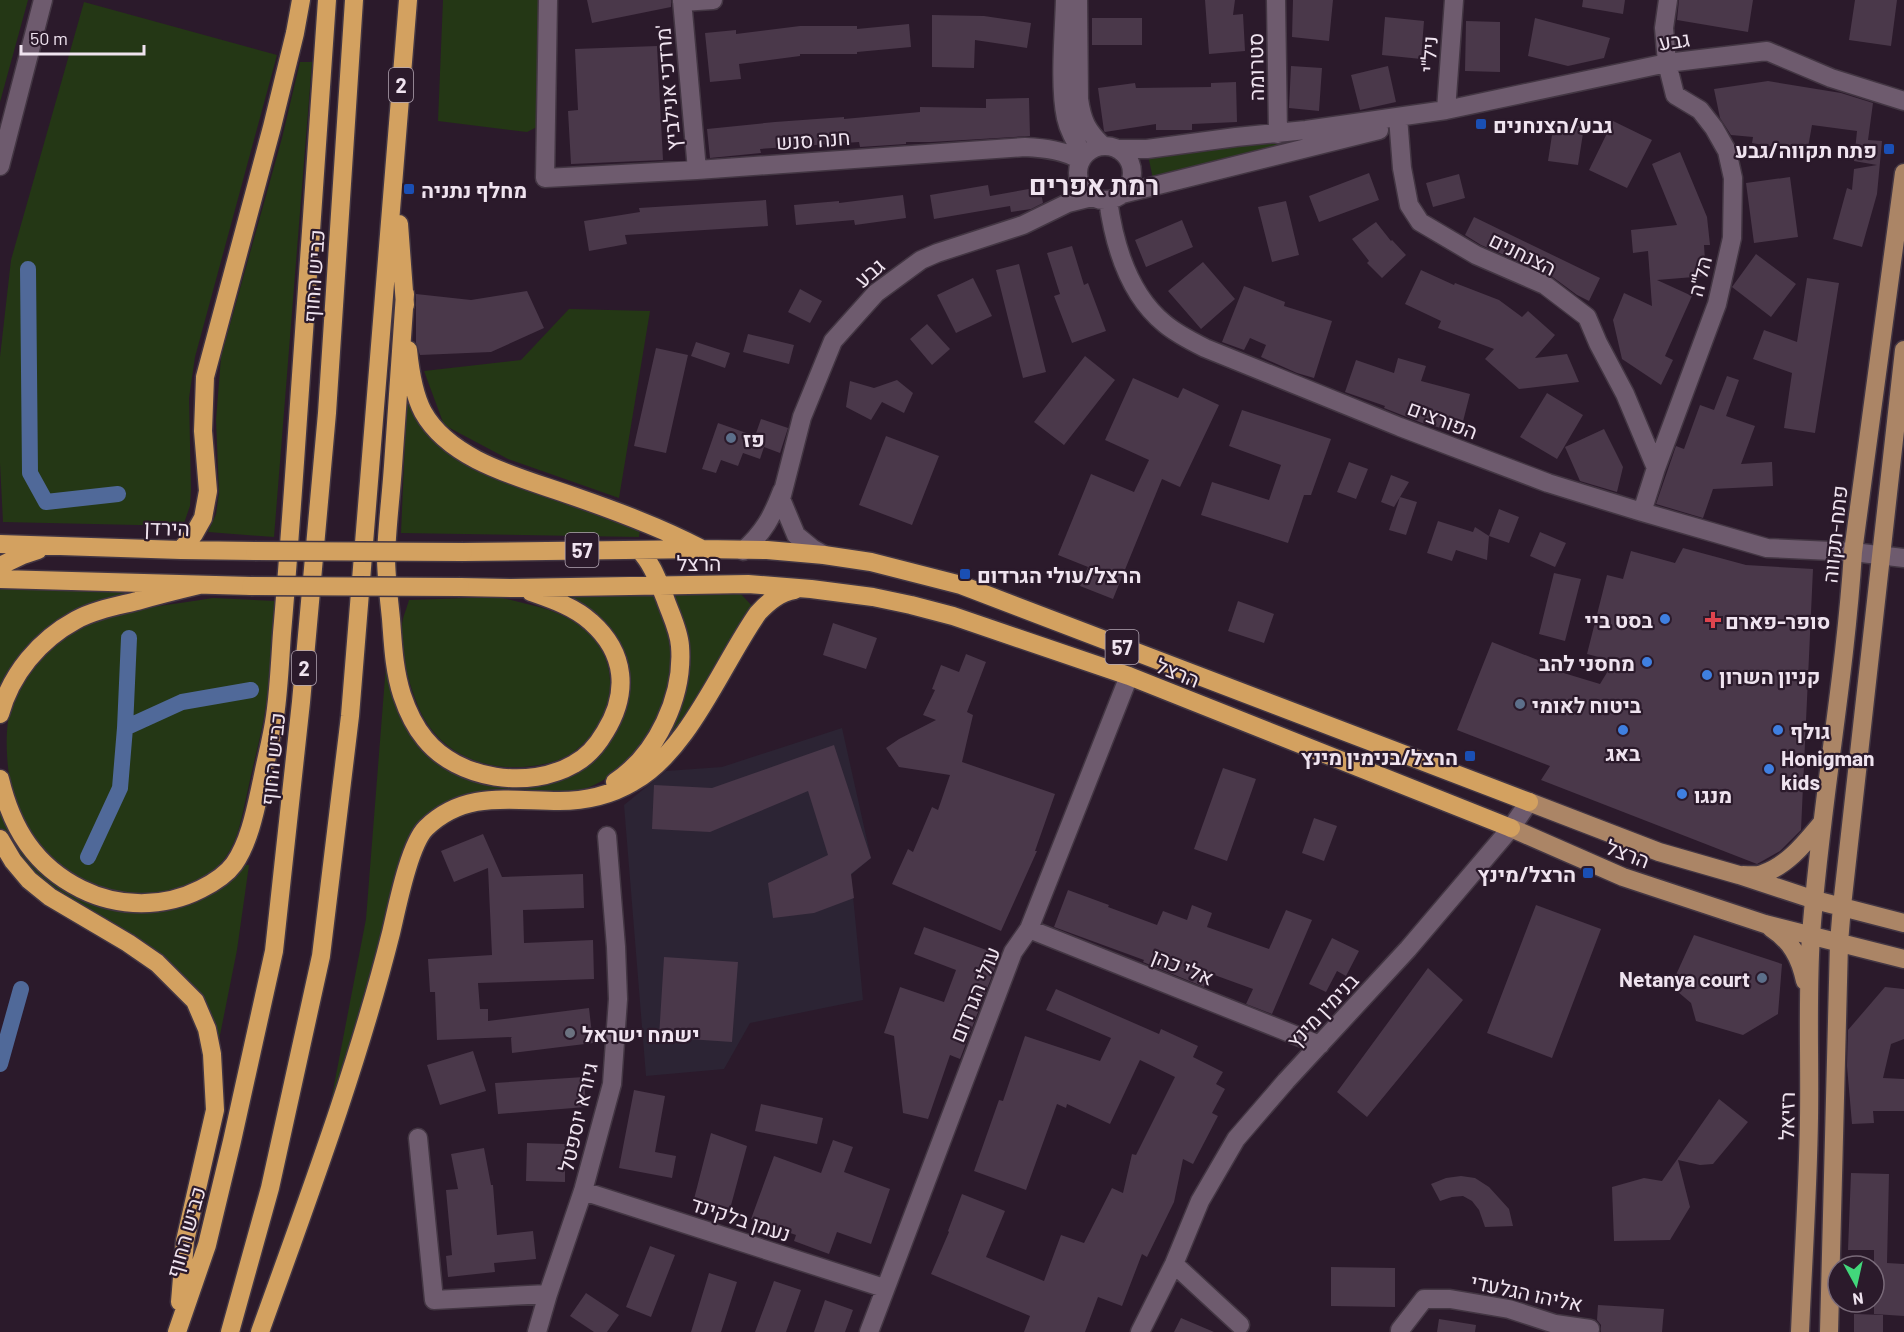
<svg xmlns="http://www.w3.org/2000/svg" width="1904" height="1332" font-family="Barlow,Heebo,sans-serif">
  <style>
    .education { fill: #2c2434 }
    .green { fill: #243715 }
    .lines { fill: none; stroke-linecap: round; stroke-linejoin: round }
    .canal { stroke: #506999; stroke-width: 16 }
    .building { fill: #4a384a }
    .minor-casing { stroke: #433643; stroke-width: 21 }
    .major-casing { stroke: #433643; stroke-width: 21 }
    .highway-casing { stroke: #433643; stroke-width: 21 }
    .minor { stroke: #6e5b6e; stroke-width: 18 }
    .major { stroke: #ab8566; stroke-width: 18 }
    .highway { stroke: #d3a160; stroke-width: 18 }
    .highway-bridge-casing { stroke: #433643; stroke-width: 21; stroke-linecap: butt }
    .highway-bridge { stroke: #d3a160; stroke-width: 18 }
    .transit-dot { fill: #1a4fb4; stroke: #2b1a2b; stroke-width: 2 }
    .service-dot { fill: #5c6f8a; stroke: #2b1a2b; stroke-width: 2 }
    .shop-dot { fill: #3f7fe0; stroke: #2b1a2b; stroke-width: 2 }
    .health-dot { fill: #e0444e; stroke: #2b1a2b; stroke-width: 2 }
    .worship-dot { fill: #6b7280; stroke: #2b1a2b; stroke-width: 2 }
    .labels { text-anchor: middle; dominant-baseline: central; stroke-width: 4.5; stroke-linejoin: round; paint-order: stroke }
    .shield { fill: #2b1a2b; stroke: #b4a7b4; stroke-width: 1.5 }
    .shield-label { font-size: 20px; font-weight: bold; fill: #efe3ef }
    .street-label { font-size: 21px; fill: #efe3ef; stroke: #2b1a2b }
    .poi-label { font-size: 21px; font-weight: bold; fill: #efe3ef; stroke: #2b1a2b; text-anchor: start }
    .district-label { font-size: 27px; font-weight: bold; fill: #efe3ef; stroke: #2b1a2b }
  </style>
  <rect width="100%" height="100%" fill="#2b1a2b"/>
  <path class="education" d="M842,728L871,858L851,875L863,1000L750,1023L724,1069L646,1076L624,805L666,771L722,767Z"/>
  <path class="green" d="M0,0H28L0,102Z
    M443,0H555L551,120L527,132L438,121Z
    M84,2L277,55L195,357L189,398L191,489L190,506L183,526L3,522L0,463V357L11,260Z
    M300,62H312L274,537L208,532L216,514L219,493L216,420L221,357L282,138Z
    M1316,139L1153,179L1148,155L1196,148Z
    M569,309L650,311L619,498L508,459L444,425L424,371L521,360Z
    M407,394L414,416L428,435L444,450L467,465L501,481L640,530L639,537L401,533Z
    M0,585L148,589L74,617L0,699Z
    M668,590L739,592L754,608L678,729L646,765L682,702L689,660L685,625Z
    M543,591L651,593C671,623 676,662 665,697C652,734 617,785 575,791C551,794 526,788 502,789C472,790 437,800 417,824C409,834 406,846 402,857C392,886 386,915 378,945C364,998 348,1049 331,1101L366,919L386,665L394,698L436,761L457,774L482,783L507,786L608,743L625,711L629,691L627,663L620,644L608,627L595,614Z
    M499,597C528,605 561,609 584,629C626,664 614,724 572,753C560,761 547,764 533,766C485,773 437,753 418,706C408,681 400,653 402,626C402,618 407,608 409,600Z
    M213,598L276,601C271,640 271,680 264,718C259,744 252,769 247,794C242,815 239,839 225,858C209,879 181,891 154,893C100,898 44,866 21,816C12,797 8,775 7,754C6,737 7,717 13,701C25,671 52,644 80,629C116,609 172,605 213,598Z
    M0,795L46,869L141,908L239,865H249L237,950L218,1045L199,998L32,876L2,832L0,828Z"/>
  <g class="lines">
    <path class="canal" d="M28,269L30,473L46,502L118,494
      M125,728L129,638
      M88,857L120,788L125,728L182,702L251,690
      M0,1064L21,989"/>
  </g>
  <path class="building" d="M587,0H671V7L592,23Z
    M1205,0H1235L1233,15L1243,14L1245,51L1209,54Z
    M1293,0H1333L1329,41L1292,37Z
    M1583,0H1625L1623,14L1582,7Z
    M1679,0H1753L1748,32L1677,20Z
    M1855,0H1897L1891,46L1849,40Z
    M932,15L984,16L1031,23L1027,48L975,40L974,68L932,67Z
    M1385,17L1424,21L1421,59L1382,55Z
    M1092,18H1142V45H1092Z
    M1535,18L1610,38L1604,58L1568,66L1528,56Z
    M1466,21L1500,22V72L1465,71Z
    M909,24L911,47L857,52V54H800V56L739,64L741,79L710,82L705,33L736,30V34L800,26H857V29Z
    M657,46L663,160L571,164L568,111L578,110L575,49Z
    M1291,66L1322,68L1319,111L1289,108Z
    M1388,66L1396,102L1360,110L1351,75Z
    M1768,81L1841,93L1873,103L1868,140L1882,141L1877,194L1862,247L1833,239L1847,188L1852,190L1854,169L1877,165L1854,161L1857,131L1812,125L1807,153L1752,143L1753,137L1731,135L1720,118L1714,89Z
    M1236,82L1237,122L1192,124V130H1156V124L1105,132L1104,131L1098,88L1135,83L1136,88L1211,87V83Z
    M1029,98L1030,136L931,142H906V144L860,147L859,142L760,149L761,153L710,158L707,129L775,122L844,117V119L920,112V107L986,108V99Z
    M1613,121L1652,140L1627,188L1589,170Z
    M1554,122L1584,127L1578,165L1548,161Z
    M1680,152L1707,217L1710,245H1704L1706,276L1657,280L1692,296L1665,356L1673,360L1661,385L1622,359L1613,320L1624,293L1652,306L1648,251L1633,253L1631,230L1677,225L1652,164Z
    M1369,173L1379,200L1319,222L1309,196Z
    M1459,174L1465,198L1433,207L1426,183Z
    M1790,177L1798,237L1754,243L1746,183Z
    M988,185L990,196L1040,187L1043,203L1031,209L1011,212L1010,206L934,219L930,195Z
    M903,195L906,218L855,225L854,220L796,225L794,205L839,201V203Z
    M766,200L768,226L625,235L627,244L589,251L584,221L640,212L639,208Z
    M1286,201L1299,255L1272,262L1258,207Z
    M1474,217L1600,278L1589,301L1577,295L1550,275L1481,245L1465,235Z
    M1182,220L1193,247L1146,267L1135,240Z
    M1376,222L1391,241L1392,240L1406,255L1382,278L1367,263L1369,261L1352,239Z
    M1072,246L1084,285L1088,283L1106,331L1072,343L1054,296L1060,294L1047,253Z
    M1756,254L1796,284L1771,317L1732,287Z
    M1203,262L1235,299L1201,329L1168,291Z
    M1019,264L1046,372L1023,378L996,270Z
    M1421,270L1454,285L1455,283L1499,300L1522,317L1528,311L1555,335L1535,358L1567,354L1579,382L1519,389L1485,359L1494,349L1438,328L1441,321L1405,304Z
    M973,278L992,316L956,333L937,295Z
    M1807,278L1839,283L1815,433L1784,428L1792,373L1753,359L1764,330L1797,342Z
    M1244,286L1285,302L1284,306L1332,321L1314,378L1297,373L1261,357L1266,345L1250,338L1244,350L1222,342Z
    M800,289L822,301L810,323L788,312Z
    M527,291L544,328L491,352L420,355L416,343V294L471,300Z
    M927,324L950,349L932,365L910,339Z
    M748,334L794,345L789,364L743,352Z
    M696,342L730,353L725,368L691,356Z
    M656,348L688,355L666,453L634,446Z
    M1085,356L1115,380L1064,445L1034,422Z
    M1398,358L1426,366L1421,381L1470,394L1460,433L1422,423L1384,408L1385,406L1345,392L1356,360L1394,373Z
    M1727,376L1739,380L1726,416L1755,426L1741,464L1772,462L1773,486L1713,489L1703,518L1656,504L1676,446L1684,449L1700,405L1714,410Z
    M1133,378L1178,398L1183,388L1219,405L1180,487L1162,479L1113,599L1080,586L1088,567L1058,555L1091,474L1134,492L1149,460L1105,440Z
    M897,380L913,393L904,413L882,402L871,420L846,407L850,381L874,388Z
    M1547,393L1583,415L1557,459L1520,437Z
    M1242,410L1331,439L1311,495H1304L1288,543L1201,515L1212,482L1269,500L1281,465L1229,446Z
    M761,419L788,428L780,453L764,447L760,459L743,453L738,466L721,460L716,473L702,469L718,423L755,436Z
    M1604,429L1623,467L1617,492L1580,481L1565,447Z
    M886,436L939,456L912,525L859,505Z
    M1349,462L1368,469L1356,499L1337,492Z
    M1391,475L1409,482L1394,507L1381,502Z
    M1400,497L1417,502L1406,535L1389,530Z
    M1499,509L1519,517L1509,543L1489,536Z
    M1438,521L1473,532L1475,527L1489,536L1487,560L1456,550L1452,561L1427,553Z
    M1540,532L1566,543L1555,567L1530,556Z
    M1683,548L1746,565L1813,569L1801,830L1780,851L1757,864L1541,780L1550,766L1457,730L1492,642L1558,668L1557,671L1600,684L1614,661L1587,654L1607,575L1623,579L1631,551L1675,563Z
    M1554,573L1581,579L1565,641L1539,634Z
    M1238,601L1274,614L1264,643L1228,631Z
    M833,623L877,638L866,669L823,655Z
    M966,654L986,662L967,712L973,715L962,762L1055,794L1035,851H1037L1001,931L892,884L908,849L913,852L932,807L938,810L950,775L899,767L886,748L899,739L936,720L923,715L935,690L932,689L941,665L959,672Z
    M834,745L871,858L851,874L854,898L814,913L773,918L768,883L828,855L808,791L710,832L652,829L654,785L712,788Z
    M1223,768L1256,779L1227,861L1194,849Z
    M1314,818L1337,826L1324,861L1302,853Z
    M483,834L502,877L583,874L584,908L523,910L524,943L593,940L594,979L478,983L480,1009H488V1021L589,1008L593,1043L512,1053L511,1038L512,1037L437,1040L435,992H430L428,959L492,955L488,868L454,882L441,851Z
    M1068,890L1109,905L1108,907L1157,925L1163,911L1187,920L1192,905L1212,913L1207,927L1269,949L1286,910L1312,920L1272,1014L1246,1004L1253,989L1209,973L1204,987L1143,962L1144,960L1054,927Z
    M1536,905L1601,929L1552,1058L1487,1033Z
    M924,927L1000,955L960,1059L950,1055L928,1119L903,1113L894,1036L884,1033L900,987L944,1002L956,970L914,954Z
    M1694,935L1782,964L1778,1014L1743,1035L1696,1021L1691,1003L1671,986Z
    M1332,938L1359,951L1346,976L1337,971L1326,992L1309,984Z
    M664,957L738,962L732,1042L659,1037Z
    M1428,968L1463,1000L1367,1117L1337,1092Z
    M1885,987L1904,989V1039L1891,1044L1883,1078L1904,1079V1111H1873L1874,1123L1852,1124L1847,1066L1848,1030Z
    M1056,989L1159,1034L1161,1029L1198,1046L1193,1057L1223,1072L1216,1084L1225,1089L1212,1113L1218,1116L1193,1164L1183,1159L1174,1202L1147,1257L1142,1254L1122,1306L1098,1297L1085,1332H1024L1030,1316L931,1274L949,1232L948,1231L962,1194L1005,1211L986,1257L1044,1281L1061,1235L1084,1243L1112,1188L1123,1193L1132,1154L1136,1155L1175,1077L1140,1060L1110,1124L1067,1104L1066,1108L1057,1104L1026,1190L974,1171L999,1100L1003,1101L1025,1036L1100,1061L1111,1038L1046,1010Z
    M473,1051L486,1091L440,1105L427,1065Z
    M584,1077L586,1107L498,1114L495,1083Z
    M634,1090L665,1096L655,1152L676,1156L672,1178L619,1168Z
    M1719,1099L1748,1122L1713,1164L1700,1165L1678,1160L1690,1207L1670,1240L1614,1241L1612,1187L1644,1178L1662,1181Z
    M761,1104L823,1118L817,1144L755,1131Z
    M711,1133L747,1146L730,1209L694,1199Z
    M833,1140L853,1147L844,1172L890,1189L871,1244L837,1232L829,1254L794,1241L796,1235L751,1219L774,1156L821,1173Z
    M527,1143L565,1144V1182L526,1181Z
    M484,1148L491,1185H493L497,1235L533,1231L536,1259L494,1263L495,1272L448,1277L446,1256L452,1255L446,1190L458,1189L451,1154Z
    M1851,1173L1889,1174L1887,1263L1904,1264V1316L1874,1314V1250H1848Z
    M1461,1176L1475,1178L1489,1187L1509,1209L1513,1226L1485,1227L1479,1210L1472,1201L1463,1196L1452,1197L1440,1201L1431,1184L1446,1178Z
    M650,1246L675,1255L651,1317L626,1307Z
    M1331,1267L1395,1268V1307L1331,1306Z
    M709,1273L737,1282L721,1332H691Z
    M774,1281L801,1290L786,1332H755Z
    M586,1293L619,1315L607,1332H594L570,1316Z
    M825,1300L853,1310L845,1332H814Z
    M1598,1305L1664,1309L1662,1332H1601V1325L1597,1320Z
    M1854,1314L1883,1315V1332H1854Z
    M1181,1318L1214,1332H1174Z
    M1439,1319L1476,1325L1475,1332H1437Z"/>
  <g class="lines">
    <g class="minor-casing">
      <path id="minor" d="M548,0L545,178L697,170L1025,147C1043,148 1066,150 1081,161
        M682,0L697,170
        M1065,0C1064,35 1059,85 1066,118C1069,132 1077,144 1084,156
        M1078,0L1079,99C1082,121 1087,131 1103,146
        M1276,0L1278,134
        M682,2L713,0
        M1446,110L1454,0
        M1398,117L1402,168L1409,205L1420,222L1476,255L1545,285L1587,317L1598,343L1625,394L1656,468
        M1078 173a27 27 0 1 1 54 0a27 27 0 1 1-54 0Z
        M1117,149H1147L1236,137L1306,130L1446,110L1667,63L1767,51L1831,78L1904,101
        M0,166L43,0
        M1122,194L1379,130
        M1108,200C1114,244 1129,295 1165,324C1177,334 1191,341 1205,348L1400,427L1548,483L1642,512L1767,548L1853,552L1904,558
        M1642,512L1656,468L1717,304L1732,238L1733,178L1727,151L1714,128L1700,110L1675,95L1667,63L1664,28L1668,0
        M743,551C764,532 772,517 782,491
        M824,555L813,549L796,535L781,499L802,417L833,341L876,293L921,260L937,253L1023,225L1068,203L1092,197
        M1029,929L1320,1045
        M418,1138L434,1300L548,1294
        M583,1191L884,1288
        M1174,1264L1240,1325
        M537,1332L548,1294L583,1191L612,1084L618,999L616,947L607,836
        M869,1332L1013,952L1029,929L1129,676
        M1140,1332L1174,1264L1200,1201L1236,1139L1286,1081L1408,949L1511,828L1529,802
        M1400,1332V1330L1424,1299H1450L1509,1309L1555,1324L1590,1329"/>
    </g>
    <g class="major-casing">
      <path id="major" d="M1529,802L1659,852L1739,875L1815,900L1904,923
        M1511,828L1623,877L1765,924L1904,959
        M1743,875C1749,875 1757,876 1762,874C1787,866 1805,843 1821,824
        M1771,928C1791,941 1800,957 1805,981
        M1800,1332C1803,1261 1808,1190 1809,1118C1810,1058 1807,997 1811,936C1820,808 1845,681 1853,552L1904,173
        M1829,1332L1839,943L1842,906L1904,350"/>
    </g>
    <g class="highway-casing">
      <path id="highway" d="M399,224L405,305
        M405,294C401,351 397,409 393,466C391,496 387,526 386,556C386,577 389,598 391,619C393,645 394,670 402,695C407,710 415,727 425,739C458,780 529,790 574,764C587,757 598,744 605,732C629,693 626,653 591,622C575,607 551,599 531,592
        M408,350C410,370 414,395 423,412C451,462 523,478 573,496C616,511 660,527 700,548
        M0,544L181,550L255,551
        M181,550L194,534L203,518L208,491L203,431L205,377L272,127L295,33L301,0
        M463,552L702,549L767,550L824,555L871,562L961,585L1529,802
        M0,566L23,555L38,550
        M0,579L251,586
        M460,587L511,588L748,584L811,589L873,597L911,605L953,616L1129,676L1511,828
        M0,714C11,674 39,640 76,620C94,610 117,606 137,601C158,595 178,590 199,585
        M0,779C12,829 35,866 81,889C119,908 164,908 201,889C213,883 226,875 234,864C250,841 256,807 262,780C266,759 272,738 275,716C279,689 280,661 282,633C287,576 291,519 295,462C306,308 316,154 327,0
        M615,782C657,754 684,696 680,646C679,630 670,613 665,598C658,581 652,563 639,550
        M0,839L13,861L29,880L50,897L128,943L157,963L195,1001L207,1029L212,1054L215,1110L185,1241L180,1302
        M177,1332L207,1245L232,1141L274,951L301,702L327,413L354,0
        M230,1332L270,1188L321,956L350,716L408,0
        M260,1332C307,1201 357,1068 391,933C397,908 409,845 426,828C465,790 510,801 559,801C584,801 611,795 633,782C689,751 722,664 758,613C769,601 779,593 795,590"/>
    </g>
    <use href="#minor" class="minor"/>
    <use href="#major" class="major"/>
    <use href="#highway" class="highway"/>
    <g class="highway-bridge-casing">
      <path id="highway-bridge" d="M255,551L463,552
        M251,586L460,587"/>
    </g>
    <use href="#highway-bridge" class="highway-bridge"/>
  </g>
  <g class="transit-dot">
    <rect x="1475" y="118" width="12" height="12" rx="3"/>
    <rect x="1883" y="143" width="12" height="12" rx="3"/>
    <rect x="403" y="183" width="12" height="12" rx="3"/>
    <rect x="959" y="568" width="12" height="12" rx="3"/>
    <rect x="1464" y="750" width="12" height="12" rx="3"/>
    <rect x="1582" y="867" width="12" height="12" rx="3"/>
  </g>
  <g class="service-dot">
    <circle cx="731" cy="438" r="6"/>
    <circle cx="1520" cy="704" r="6"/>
    <circle cx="1762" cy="978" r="6"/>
  </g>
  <g class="shop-dot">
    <circle cx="1665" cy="619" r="6"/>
    <circle cx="1647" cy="662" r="6"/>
    <circle cx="1707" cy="675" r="6"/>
    <circle cx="1623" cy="730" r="6"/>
    <circle cx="1778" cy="730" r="6"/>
    <circle cx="1769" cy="769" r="6"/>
    <circle cx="1682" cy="794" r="6"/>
  </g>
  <path class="health-dot" d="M1710 611h6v6h6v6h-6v6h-6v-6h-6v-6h6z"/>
  <circle class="worship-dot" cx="570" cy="1033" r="6"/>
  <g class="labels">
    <g class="shield">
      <rect x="389" y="68" width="24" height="34" rx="4.5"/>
      <rect x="565.5" y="533" width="33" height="34" rx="4.5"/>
      <rect x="1105.5" y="630" width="33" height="34" rx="4.5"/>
      <rect x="292" y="651" width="24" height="34" rx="4.5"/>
    </g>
    <g class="shield-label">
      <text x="401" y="85">2</text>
      <text x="582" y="550">57</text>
      <text x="1122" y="647">57</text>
      <text x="304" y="668">2</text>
    </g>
    <g class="street-label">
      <text transform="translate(1674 40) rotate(-8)">גבע</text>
      <text transform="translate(1428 54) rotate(-86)">ניל"י</text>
      <text transform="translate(1255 67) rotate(-91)">סטרומה</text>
      <text transform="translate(667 88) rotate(-95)">מרדכי אנילביץ'</text>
      <text transform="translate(813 139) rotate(-4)">חנה סנש</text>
      <text transform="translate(1523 253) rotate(26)">הצנחנים</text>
      <text transform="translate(869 272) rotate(-41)">גבע</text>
      <text transform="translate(313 276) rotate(-86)">כביש החוף</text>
      <text transform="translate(1699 276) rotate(-76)">הל"ה</text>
      <text transform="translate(1443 419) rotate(21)">הפורצים</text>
      <text transform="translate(167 527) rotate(2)">הירדן</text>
      <text transform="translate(1834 534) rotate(-84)">פתח-תקווה</text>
      <text x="699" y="562">הרצל</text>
      <text transform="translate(1178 672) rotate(22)">הרצל</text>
      <text transform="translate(272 759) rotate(-84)">כביש החוף</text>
      <text transform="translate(1628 853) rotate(21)">הרצל</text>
      <text transform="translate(1183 966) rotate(22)">אלי כהן</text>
      <text transform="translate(974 994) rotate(-68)">עולי הגרדום</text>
      <text transform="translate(1322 1010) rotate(-47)">בנימין מינץ</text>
      <text transform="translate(1786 1116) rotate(-89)">רזיאל</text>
      <text transform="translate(577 1117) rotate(-77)">גיורא יוספטל</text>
      <text transform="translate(741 1218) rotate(18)">נעמן בלקינד</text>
      <text transform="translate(185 1232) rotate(-74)">כביש החוף</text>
      <text transform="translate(1527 1292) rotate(12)">אליהו הגלעדי</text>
    </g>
    <g class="poi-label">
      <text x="1493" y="124">גבע/הצנחנים</text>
      <text x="1877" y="149" text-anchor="end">פתח תקווה/גבע</text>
      <text x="421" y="189">מחלף נתניה</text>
      <text x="743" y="438">פז</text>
      <text x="977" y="574">הרצל/עולי הגרדום</text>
      <text x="1653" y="619" text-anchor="end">בסט ביי</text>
      <text x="1725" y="620">סופר-פארם</text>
      <text x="1635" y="662" text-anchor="end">מחסני להב</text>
      <text x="1719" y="675">קניון השרון</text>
      <text x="1532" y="704">ביטוח לאומי</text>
      <text x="1790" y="730">גולף</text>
      <text x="1623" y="752" text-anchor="middle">באג</text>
      <text x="1458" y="756" text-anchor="end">הרצל/בנימין מינץ</text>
      <text x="1781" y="757">Honigman<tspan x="1781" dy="24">kids</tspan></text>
      <text x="1694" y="794">מנגו</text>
      <text x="1576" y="873" text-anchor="end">הרצל/מינץ</text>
      <text x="1750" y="978" text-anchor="end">Netanya court</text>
      <text x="582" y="1033">ישמח ישראל</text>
    </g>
    <g class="district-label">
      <text x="1094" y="184">רמת אפרים</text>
    </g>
  </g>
  <g transform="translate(1856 1284) rotate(172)"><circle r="28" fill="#2b1a2b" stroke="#796a79" stroke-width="1.5"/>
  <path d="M0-4.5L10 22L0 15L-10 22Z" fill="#42d77b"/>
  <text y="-9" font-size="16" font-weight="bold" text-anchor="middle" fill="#efe3ef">N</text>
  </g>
  <path d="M21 45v9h123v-9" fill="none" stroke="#efe3ef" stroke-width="3"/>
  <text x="30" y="45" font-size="18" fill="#efe3ef" stroke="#2b1a2b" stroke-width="4.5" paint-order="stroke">50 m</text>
</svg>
